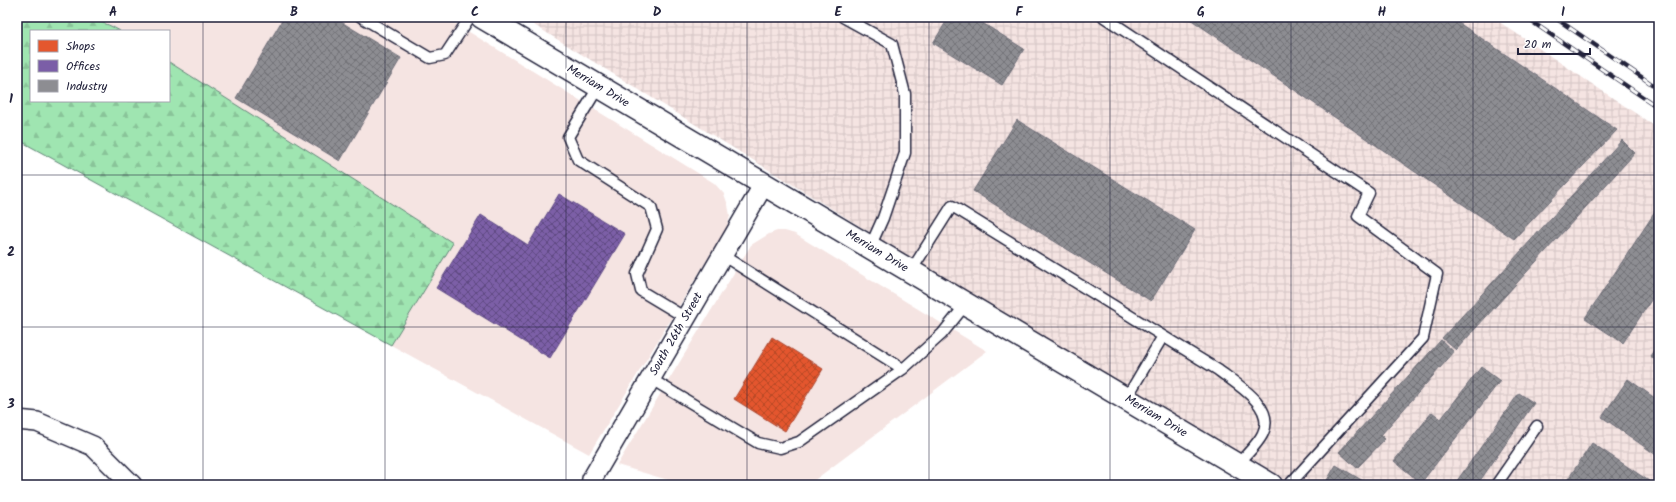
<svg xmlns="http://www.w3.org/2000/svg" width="1676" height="502" font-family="Kalam,sans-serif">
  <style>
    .built { fill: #f5e4e2 }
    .industrial { fill: url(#industrial-grid) }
    .forest { fill: url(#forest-firs); stroke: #608476 }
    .shops { fill: url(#shops-cross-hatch); stroke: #aa4732 }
    .offices { fill: url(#offices-cross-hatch); stroke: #604c87 }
    .industry { fill: url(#industry-cross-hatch); stroke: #6d6d78 }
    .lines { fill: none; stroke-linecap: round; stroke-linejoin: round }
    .lane-casing { stroke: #22223b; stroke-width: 13 }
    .street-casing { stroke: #22223b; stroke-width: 22 }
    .secondary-casing { stroke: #22223b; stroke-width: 25 }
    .lane { stroke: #fff; stroke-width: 10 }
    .street { stroke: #fff; stroke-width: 19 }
    .secondary { stroke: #fff; stroke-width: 22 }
    .rail-casing { stroke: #22223b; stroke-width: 4.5 }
    .rail { stroke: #fff; stroke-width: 3; stroke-dasharray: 9; stroke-linecap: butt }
    .grid { fill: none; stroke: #22223b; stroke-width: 1; stroke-opacity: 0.55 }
    .labels { text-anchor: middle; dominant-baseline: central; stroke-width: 4; stroke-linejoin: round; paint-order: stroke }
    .street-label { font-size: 12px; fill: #22223b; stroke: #fff }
    .neatline { fill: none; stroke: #22223b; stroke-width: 1.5 }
    .grid-label { font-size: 13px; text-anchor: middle; font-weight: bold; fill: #22223b }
  </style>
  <defs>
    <pattern id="industrial-grid" width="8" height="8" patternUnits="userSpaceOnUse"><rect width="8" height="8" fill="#f5e4e2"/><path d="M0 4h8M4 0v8" fill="none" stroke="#d2c3c3"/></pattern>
    <pattern id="forest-firs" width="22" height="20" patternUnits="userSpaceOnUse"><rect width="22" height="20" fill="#9fe5b1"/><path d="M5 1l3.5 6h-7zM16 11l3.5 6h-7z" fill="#89c499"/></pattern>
    <pattern id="shops-cross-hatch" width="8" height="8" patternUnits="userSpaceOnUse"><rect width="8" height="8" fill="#e4572e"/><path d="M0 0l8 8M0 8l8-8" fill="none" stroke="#b84828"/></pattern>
    <pattern id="offices-cross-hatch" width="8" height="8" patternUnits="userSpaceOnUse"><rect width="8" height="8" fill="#7b5ea7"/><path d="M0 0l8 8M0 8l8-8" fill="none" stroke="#5f4982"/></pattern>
    <pattern id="industry-cross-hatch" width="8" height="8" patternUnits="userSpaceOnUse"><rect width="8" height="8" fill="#8d8d92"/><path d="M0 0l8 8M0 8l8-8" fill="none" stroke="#737378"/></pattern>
  </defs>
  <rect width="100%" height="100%" fill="#fff"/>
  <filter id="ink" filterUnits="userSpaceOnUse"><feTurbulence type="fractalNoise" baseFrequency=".025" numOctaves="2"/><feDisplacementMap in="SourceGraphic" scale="8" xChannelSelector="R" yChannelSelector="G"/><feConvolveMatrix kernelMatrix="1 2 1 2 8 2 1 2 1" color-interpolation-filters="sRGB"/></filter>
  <g filter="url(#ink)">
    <path class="built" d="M79,17H445L714,183L724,194L728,205L730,216L727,227L589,454L391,345L453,243L169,62V31H120L114,27Z
      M777,231H785L795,234L987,351L808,485H685L617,465L751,245L769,234Z"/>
    <path class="industrial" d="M521,17H1492L1659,129V485H1279Z"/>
    <path class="forest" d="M17,17C51,17 90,12 120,31H31V101H169V62L453,243L391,345L24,143L17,132Z"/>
    <path class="shops" d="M772,337L823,369L785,431L734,399Z"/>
    <path class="offices" d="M559,194L625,234L550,358L436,288L481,215L528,245Z"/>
    <path class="industry" d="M284,17H333L401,58L340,161L236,98Z
      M949,17H973L1024,49L1002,85L933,43Z
      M1187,17H1450L1617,130L1514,239Z
      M1017,120L1195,230L1151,301L973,191Z
      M1622,140L1635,153L1456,350L1442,338Z
      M1659,206V288L1623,343L1585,318Z
      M1441,340L1454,352L1381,435L1385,439L1357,468L1339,452Z
      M1659,343V362L1650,356Z
      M1481,367L1500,381L1421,483L1394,461L1432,412L1441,419Z
      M1628,379L1659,401V457L1602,417Z
      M1519,393L1534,403L1477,485H1454Z
      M1592,443L1655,485H1571L1566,482Z
      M1336,465L1370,485H1335L1327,480Z"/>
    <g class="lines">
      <g class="lane-casing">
        <path id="lane" d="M361,17L430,58L445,55L470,17
          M843,17L892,44L905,94V153L883,218L870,247
          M1104,17L1369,193L1358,216L1437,274L1423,338L1289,485
          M599,86L568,137L578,160L651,207L657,229L637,274L641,291L686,318
          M722,255L903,369
          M911,271L952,206L1218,370C1236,384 1276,406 1263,433C1259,443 1245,456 1237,465
          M651,379L758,443L780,448L799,442L903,369L942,334L966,304
          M1126,399L1163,336
          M1496,485L1537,426"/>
      </g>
      <g class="street-casing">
        <path id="street" d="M17,420L37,422L93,446L132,485
          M591,485L592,479L764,184"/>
      </g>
      <g class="secondary-casing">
        <path id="secondary" d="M482,17L1271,485"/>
      </g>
      <use href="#lane" class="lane"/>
      <use href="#street" class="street"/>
      <use href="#secondary" class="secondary"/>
      <g class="rail-casing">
        <path id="rail" d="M1525,17L1659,108
          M1554,17L1659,89"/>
      </g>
      <use href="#rail" class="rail"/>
    </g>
  </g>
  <path class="grid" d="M203,17V485M385,17V485M566,17V485M747,17V485M929,17V485M1110,17V485M1291,17V485M1473,17V485M17,175H1659M17,327H1659"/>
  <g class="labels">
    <g class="street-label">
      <text transform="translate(598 86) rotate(31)">Merriam Drive</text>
      <text transform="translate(877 251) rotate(31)">Merriam Drive</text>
      <text transform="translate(676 334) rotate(-60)">South 26th Street</text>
      <text transform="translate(1156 416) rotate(31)">Merriam Drive</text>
    </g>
  </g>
  <rect width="1676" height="502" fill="none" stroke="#fff" stroke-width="44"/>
  <rect x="30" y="30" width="140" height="72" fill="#ffffff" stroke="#a7a7b1"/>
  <rect x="38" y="40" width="20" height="12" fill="#e4572e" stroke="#a7a7b1"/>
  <text x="66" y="50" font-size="12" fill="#22223b">Shops</text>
  <rect x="38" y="60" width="20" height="12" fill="#7b5ea7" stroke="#a7a7b1"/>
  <text x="66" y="70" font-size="12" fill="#22223b">Offices</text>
  <rect x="38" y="80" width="20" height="12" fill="#8d8d92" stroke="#a7a7b1"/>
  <text x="66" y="90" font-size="12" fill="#22223b">Industry</text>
  <path d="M1518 48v6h72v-6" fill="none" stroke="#22223b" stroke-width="2"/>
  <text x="1524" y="48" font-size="12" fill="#22223b" stroke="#ffffff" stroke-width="3" paint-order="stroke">20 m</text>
  <rect x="22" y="22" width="1632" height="458" class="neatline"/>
  <g class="grid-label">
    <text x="113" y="16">A</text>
    <text x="294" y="16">B</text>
    <text x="475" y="16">C</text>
    <text x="657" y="16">D</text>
    <text x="838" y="16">E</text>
    <text x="1019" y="16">F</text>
    <text x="1201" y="16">G</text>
    <text x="1382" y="16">H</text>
    <text x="1563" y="16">I</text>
    <text x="11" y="103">1</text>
    <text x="11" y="256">2</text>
    <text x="11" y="408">3</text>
  </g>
</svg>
